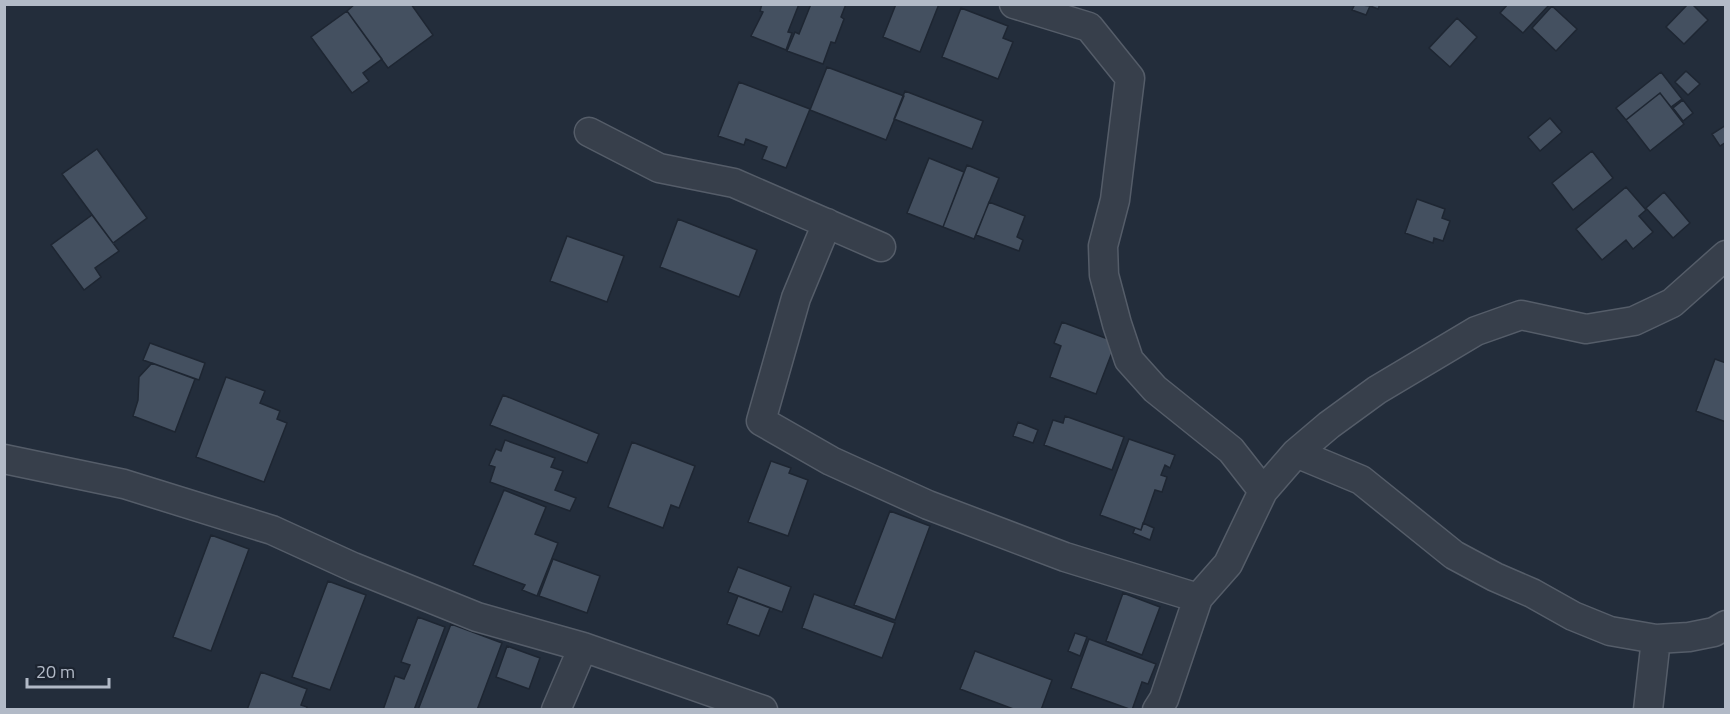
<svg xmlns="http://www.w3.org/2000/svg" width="1730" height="714" font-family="'Titillium Web',sans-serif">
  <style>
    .building { fill: #445060; stroke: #1e2632; stroke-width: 1.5 }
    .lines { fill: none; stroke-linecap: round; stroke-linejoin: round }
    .minor-casing { stroke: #555d69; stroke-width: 31 }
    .minor { stroke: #373f4b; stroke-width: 28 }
  </style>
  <rect width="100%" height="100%" fill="#232d3b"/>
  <path class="building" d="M355,4H411L433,35L388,68L347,11Z
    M762,4H799L788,32L792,33L786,50L751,36L763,12L760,11Z
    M811,4H846L841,17L844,19L835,43L831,42L823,64L787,51L795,32L799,34Z
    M896,4H939L920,52L883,37Z
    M1355,4L1370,6L1366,15L1352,10Z
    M1365,4H1380L1378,9Z
    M1508,4H1546L1548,6L1523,33L1500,13Z
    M1688,4H1692L1708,20L1684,44L1666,27Z
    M1552,6L1577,29L1556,51L1532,28Z
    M961,8L1008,26L1003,38L1013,42L998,79L942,57Z
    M347,11L382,59L363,73L369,81L352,93L311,37Z
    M1457,18L1477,37L1450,67L1429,48Z
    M827,67L904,96L886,140L810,110Z
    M1686,71L1700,84L1688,95L1675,82Z
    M1661,72L1682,99L1671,107L1660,93L1626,120L1616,108Z
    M739,82L810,109L786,168L762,159L767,147L746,139L744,145L718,136Z
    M905,91L983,121L972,149L894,119Z
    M1660,93L1684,124L1650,151L1626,120Z
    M1683,100L1693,113L1683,121L1673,108Z
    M1550,118L1562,132L1540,151L1528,137Z
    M1726,125V142L1720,146L1712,134Z
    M97,149L147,218L113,243L62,174Z
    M1592,151L1613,178L1573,210L1552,183Z
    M929,158L964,172L943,227L907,213Z
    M967,165L999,178L974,239L943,227Z
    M1626,187L1646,210L1639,216L1653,232L1633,249L1626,240L1602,260L1576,229Z
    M1664,192L1690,223L1673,238L1646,208Z
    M1417,199L1445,209L1442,218L1450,221L1443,241L1434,238L1433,243L1405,233Z
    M989,202L1025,216L1017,237L1023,240L1019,251L976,235Z
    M92,215L119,251L95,268L101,277L84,290L51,245Z
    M678,219L757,250L739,297L660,267Z
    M567,236L624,256L607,302L550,281Z
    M1062,322L1116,342L1096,394L1050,377L1061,346L1054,343Z
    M150,343L205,363L199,380L143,360Z
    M1715,359L1726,363V422L1696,411Z
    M152,363L195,379L175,432L133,416L138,400L139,377Z
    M226,377L265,391L260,403L280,411L277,419L287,423L264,482L196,457Z
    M503,395L599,434L587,463L490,425Z
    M1065,416L1124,437L1112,470L1044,445L1053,420L1063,423Z
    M1018,422L1038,430L1033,443L1013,436Z
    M1129,439L1175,455L1170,468L1165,465L1161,475L1167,477L1162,492L1155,490L1141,530L1100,515Z
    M505,440L555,458L551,467L563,471L555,490L576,498L570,511L490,482L495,467L489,465L496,449L501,451Z
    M632,442L695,466L679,508L671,505L663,528L608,507Z
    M771,461L791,468L789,473L808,480L788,536L748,522Z
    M504,490L546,507L535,534L558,543L537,596L522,590L525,585L473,565Z
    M890,511L930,526L895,620L854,605Z
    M1143,523L1154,528L1150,540L1133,533L1135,528L1141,530Z
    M211,535L249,549L211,651L173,637Z
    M553,559L600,576L587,613L539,596Z
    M738,567L791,587L782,612L728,592Z
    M328,581L366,595L330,690L292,677Z
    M1123,593L1160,607L1142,655L1106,641Z
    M814,594L895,623L882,658L802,628Z
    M738,596L770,608L759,636L727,624Z
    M418,617L445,627L414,710H383L395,676L404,679L410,665L401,662Z
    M451,624L502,643L477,710H418Z
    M1075,633L1087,637L1080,656L1068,651Z
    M1089,639L1156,664L1148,684L1142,682L1132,710L1071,688Z
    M507,646L540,658L529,689L496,677Z
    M975,651L1052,680L1041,710H1016L960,689Z
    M261,672L307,689L301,705L307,707L306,710H247Z"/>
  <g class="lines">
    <g class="minor-casing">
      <path id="minor" d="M1014,4L1089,27L1130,78L1115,200L1103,246L1104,275L1117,324L1129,360L1155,389L1231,450L1263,491
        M589,132L659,168L734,183L881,247
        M827,223L796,298L761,421L831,461L928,505L1065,557L1198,598
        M1296,453L1361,480L1454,555L1495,577L1532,593L1573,616L1610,631L1656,639L1689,637L1714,632L1726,625
        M4,459L124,484L272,530L353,567L477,617L583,647L763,710
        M556,710L583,647
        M1157,710L1164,699L1198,598L1228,564L1263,491L1296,453L1329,425L1377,390L1476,331L1521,315L1586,329L1634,321L1672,303L1726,255
        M1648,710L1656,639"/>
    </g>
    <use href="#minor" class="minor"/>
  </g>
  <rect width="1730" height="714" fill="none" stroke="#b2bac7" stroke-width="12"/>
  <path d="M27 678v9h82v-9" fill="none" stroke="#b2bac7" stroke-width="3"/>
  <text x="36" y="678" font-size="18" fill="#b2bac7" stroke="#1c2430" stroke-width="4.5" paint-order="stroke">20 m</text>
</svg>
